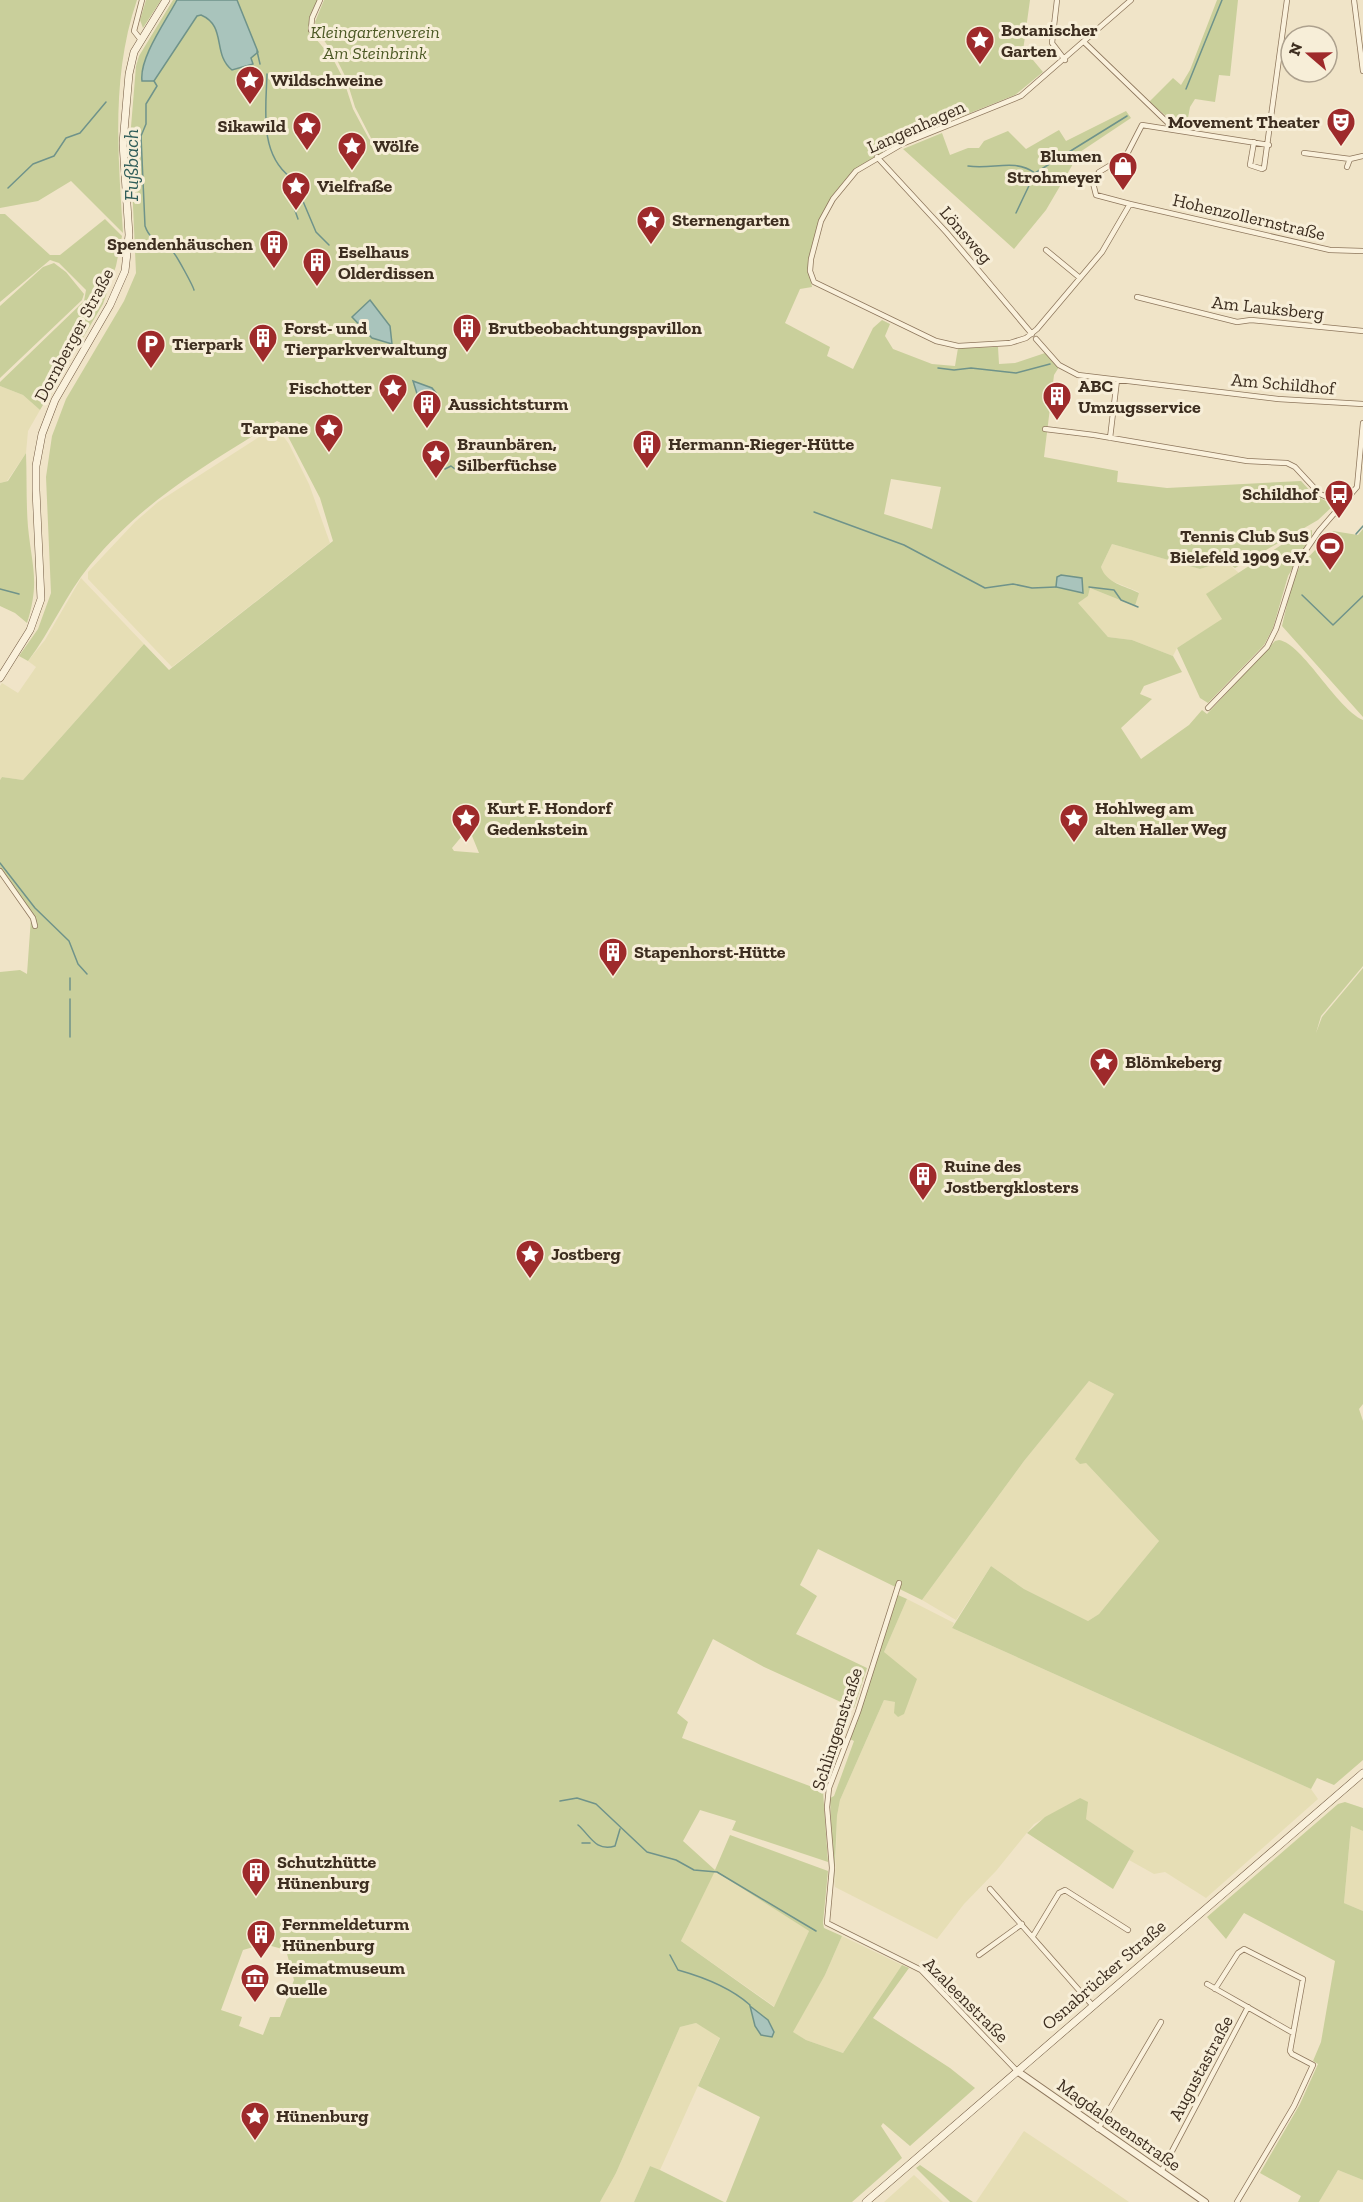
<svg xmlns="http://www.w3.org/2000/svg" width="1363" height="2202" font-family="'Zilla Slab',serif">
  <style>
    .farmland { fill: #e6deb5 }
    .green { fill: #c9cf9b; fill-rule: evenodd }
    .water { fill: #a9c4bc; stroke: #6f938a; stroke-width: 1.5 }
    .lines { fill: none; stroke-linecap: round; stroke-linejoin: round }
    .stream { stroke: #6f938a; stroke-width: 1.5 }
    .minor-casing { stroke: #8d765c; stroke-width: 6 }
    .tertiary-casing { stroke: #8d765c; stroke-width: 8 }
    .secondary-casing { stroke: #6f573f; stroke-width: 8 }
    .minor { stroke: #faf1dc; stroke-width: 4.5 }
    .tertiary { stroke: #faf1dc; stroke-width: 6 }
    .secondary { stroke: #faf1dc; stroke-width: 7 }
    .labels { text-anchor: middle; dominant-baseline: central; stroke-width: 6; stroke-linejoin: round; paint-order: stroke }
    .poi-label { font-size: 18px; font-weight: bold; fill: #3d2e20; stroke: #f7eed8; text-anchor: start }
    .park-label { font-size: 18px; font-style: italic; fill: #4d5a26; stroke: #f7eed8 }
    .street-label { font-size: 18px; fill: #3d2e20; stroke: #f7eed8 }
    .water-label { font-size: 20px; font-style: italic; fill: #2f5d5a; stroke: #f7eed8 }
  </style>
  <rect width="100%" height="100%" fill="#f0e4c8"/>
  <path class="farmland" d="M0,386L23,395L40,410L28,431L26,453L7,481L0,483Z
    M276,426L289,444L309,484L330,543L172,667L88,579V572L135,522L158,502Z
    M1112,544L1200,569L1225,561L1239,573L1207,594L1223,619L1177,648L1173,656L1132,640L1108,637L1077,603L1088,596L1090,588L1135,606L1139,592L1107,579L1103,574L1101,567Z
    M81,578L144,644L23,780L2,777L0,780V686L2,683L18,693L36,667L28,661L45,640Z
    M1089,1381L1114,1394L1086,1463L1159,1541L1099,1614L1088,1621L1024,1589L991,1566L956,1620L922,1600L1024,1461Z
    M907,1599L954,1623L952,1628L1311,1789L1318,1799L1206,1898L1165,1872L1154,1874L1129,1860L1134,1851L1086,1819L1080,1798L1034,1824L996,1871L964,1904L937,1939L835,1887L837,1816L840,1800L884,1700L896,1702L904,1714L884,1652Z
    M1351,1826L1363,1831V1911L1344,1903Z
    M715,1870L809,1931L775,2007L681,1941Z
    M842,1936L902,1965L843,2053L806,2040L792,2032L825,1975Z
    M696,2023L720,2037L660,2170L650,2166L634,2202H600L616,2173L680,2027Z
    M1024,2131L1078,2167L1129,2202H976Z
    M1338,2170L1363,2180V2202H1319Z
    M914,2175L943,2202H884Z"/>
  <path class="green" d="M0,0H137C111,75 118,155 123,233L71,181L38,201L0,208Z
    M146,0H161L143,28L140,20Z
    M173,0H318L309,19L310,32L333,59L343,78L353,109L369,139L379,147L372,140L355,107L346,78L336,58L317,30L315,22L324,0H1030L1022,58L1033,60L1043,72L1015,95L900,141L854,170L832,196L819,220L809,269L812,287L800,289L785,323L830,347L827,356L853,369L873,328L882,320L890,324L885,336L893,349L932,364L955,366L958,348L998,347L999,364L1015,363L1045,353L1059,367L1054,375L1044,457L1118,471L1117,482L1167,488L1301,481L1314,495L1334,505L1318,520L1235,568L1225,561L1200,569L1112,544L1101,567C1106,583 1125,586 1139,593L1135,606L1090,588L1088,596L1078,603L1108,637L1132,640L1173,656L1182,672L1144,686L1140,694L1152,699L1121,728L1141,759L1189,725L1202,710L1207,714L1275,641L1279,640C1303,644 1336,708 1363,720V966L1321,1016L1316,1033L1322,1017L1363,968V1404L1359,1409L1363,1421V1760L1334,1785L1317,1778L1311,1789L952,1628L991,1566L1024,1589L1088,1621L1099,1614L1159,1541L1086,1463L1080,1464L1075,1459L1114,1394L1089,1381L1024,1461L922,1600L818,1549L800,1585L817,1596L796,1634L867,1668L854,1708L764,1667L713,1639L677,1713L688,1722L682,1738L823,1791L828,1862L732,1830L736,1821L700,1810L683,1841L715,1870L730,1835L828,1871L823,1923L824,1928L842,1936L825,1975L793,2032L806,2040L843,2053L902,1965L909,1968L873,2018L950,2068L975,2088L910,2146L883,2123L881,2126L902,2158L852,2202H726L760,2117L698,2086L720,2038L696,2023L680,2027L616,2173L600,2202H0V972L20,970L27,974L31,918L23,900L0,867V780L2,777L23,780L144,644L169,670L333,541L320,498L281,423L277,421C206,465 145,499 90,565C66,594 51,631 28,661L19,656L38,629L51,593L46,477L52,436L66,399L124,301L136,273L130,139L136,66L139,56ZM891,479L941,487L932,529L884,514ZM467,830L470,831L479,853L454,851L452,848ZM715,1871L809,1931L774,2007L681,1941ZM264,1944L286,1950L294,1980L280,2017H270L263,2035L239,2026L242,2017L221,2010L243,1950Z
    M1217,0H1238L1230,76L1219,75L1215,102L1195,99L1190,107L1186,129L1181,128L1149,102L1173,78L1181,85L1190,70Z
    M1126,111L1131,118L1080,152L1046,210L1014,249L903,149L942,133L950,155L968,148H979L984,141L1008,131L1026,149L1059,130L1066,141Z
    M0,214H5L50,255H60L105,219L122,236L116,266L103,304L40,410L23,395L0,386V382L84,301L86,290L59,263L50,260L0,302Z
    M54,263L66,272L84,294L82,300L0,378V306L43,267Z
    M26,453C27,478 26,503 28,527C32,567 40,582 27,623L15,613L0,606V483L8,481Z
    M1363,529V717L1282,626L1293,578L1301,565L1333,531L1358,535Z
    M1312,530V536L1288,576L1273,628L1264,645L1208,703L1200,698L1177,648L1222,619L1206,594L1289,540Z
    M898,1595L907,1599L884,1652L917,1679L904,1714L898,1717L894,1713L895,1702L884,1700L840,1800L837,1816L834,1887L830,1798L834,1796L854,1741L850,1739Z
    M1080,1798L1088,1802L1086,1819L1134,1851L1113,1889L1027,1833L1045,1817Z
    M1345,1802L1363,1808V1831L1351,1826L1344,1903L1363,1911V2180L1338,2170L1319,2202H1298L1301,2196L1260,2173L1300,2104L1318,2064L1313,2061L1321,2042L1335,1961L1244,1913L1226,1939L1207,1917L1338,1804Z
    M920,2165L973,2202H950L916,2168Z
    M650,2166L660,2170L724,2202H634Z"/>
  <path class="water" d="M177,0H237L258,52L251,58L253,64L232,70C212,54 227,26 201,15L197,16L154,81H142C139,58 166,21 177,0Z
    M370,300L390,326L392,344L372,338L352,317Z
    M413,381L432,388L436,393L430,412L424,419L420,416L419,400Z
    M1061,575L1082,578L1083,593L1056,587L1057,577Z
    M750,2006L768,2020L774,2032L772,2037L761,2035L755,2026Z"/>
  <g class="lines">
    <path class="stream" d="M257,51L260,64
      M267,74C266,109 259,153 290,177
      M154,81L157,86L146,104V124L141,136L145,226C151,243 162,241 173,252C177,256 193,286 194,290
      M1186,89L1222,0
      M968,166C993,170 1014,158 1035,173
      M294,180L316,232L329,245
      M8,188L33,164L54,156L66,138L80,133L106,102
      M292,202L298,219
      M1016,213L1035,173L1127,116
      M938,368L954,370L971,368L1016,373L1050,364
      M430,456L445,469L451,466L459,472
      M814,512L904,545L985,588L1013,584L1032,588L1056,587
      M1356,534L1363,526
      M1089,587L1114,590L1121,600L1138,607
      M0,589L19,594
      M1302,595L1333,625L1363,596
      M0,863L35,908L69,941L78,964L87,974
      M70,990V978
      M70,1037V999
      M560,1801L577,1798L596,1804L647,1852L676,1860L694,1870L717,1872L816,1931
      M578,1825C590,1835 595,1852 615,1846L620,1829
      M582,1843H590
      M670,1955L678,1970C703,1977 730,1987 750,2005"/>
    <g class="minor-casing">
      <path id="minor" d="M1057,0L1052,43L1065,60
        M1131,0L1021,96L902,144L856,171L833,199L821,221L811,259L810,271L814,282L936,341L958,346L1010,343L1026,338L1037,329L1102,252L1130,204L1330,250L1363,251
        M1354,0L1363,71
        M311,30L312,18L320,0
        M141,40L134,31L142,0
        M1085,43L1168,123L1170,129
        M1254,142L1250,165L1262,169L1264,168L1287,0
        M1304,153L1350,159
        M877,157L947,233L1032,334
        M1347,167L1350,159L1363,156
        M1130,204L1096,195L1093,183L1099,172L1126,156L1142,125L1269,145
        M1046,250L1080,278
        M1137,297L1237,322L1251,320L1363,331
        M1036,339L1059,365L1078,375L1278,399L1363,404
        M1045,429L1094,435L1247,461L1287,463L1295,467L1320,494L1343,504
        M1110,438L1117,380
        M1208,708L1267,647L1276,629L1297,563L1319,531L1357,487L1363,423
        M0,871L33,918L35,926
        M899,1583L858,1712L829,1788L827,1807L832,1868L827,1923L921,1970L1017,2071
        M990,1889L1093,2006
        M1033,1936L1059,1893L1065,1890L1128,1930
        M979,1955L1022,1924
        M1207,1984L1293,2033
        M1215,1989L1238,1953L1244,1949L1303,1979L1290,2051L1292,2054L1313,2065L1294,2106L1237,2202
        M1098,2129L1161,2022
        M1161,2172L1248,2007"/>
    </g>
    <g class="tertiary-casing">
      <path id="tertiary" d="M1017,2071L1205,2202"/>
    </g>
    <g class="secondary-casing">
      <path id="secondary" d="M0,678L30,630L41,599L36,490V466L42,434L55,400L110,305L125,271L129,235L123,143L129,74L134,52L166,0
        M866,2202L1363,1773"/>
    </g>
    <use href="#minor" class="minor"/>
    <use href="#tertiary" class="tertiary"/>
    <use href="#secondary" class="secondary"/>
  </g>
  <defs>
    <g id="sight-pin" transform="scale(1.5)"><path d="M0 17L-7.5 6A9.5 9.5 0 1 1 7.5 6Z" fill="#9e2a2b" stroke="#f7eed8"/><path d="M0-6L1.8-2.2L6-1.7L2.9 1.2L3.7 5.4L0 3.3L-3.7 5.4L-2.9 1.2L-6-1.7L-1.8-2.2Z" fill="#fff"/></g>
    <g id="theatre-pin" transform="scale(1.5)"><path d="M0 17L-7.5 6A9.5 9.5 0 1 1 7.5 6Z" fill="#9e2a2b" stroke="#f7eed8"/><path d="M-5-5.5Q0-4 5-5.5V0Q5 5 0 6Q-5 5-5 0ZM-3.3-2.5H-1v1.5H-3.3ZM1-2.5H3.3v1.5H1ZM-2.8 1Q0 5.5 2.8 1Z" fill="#fff"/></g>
    <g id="shop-pin" transform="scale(1.5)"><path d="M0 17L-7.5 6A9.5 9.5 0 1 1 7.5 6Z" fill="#9e2a2b" stroke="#f7eed8"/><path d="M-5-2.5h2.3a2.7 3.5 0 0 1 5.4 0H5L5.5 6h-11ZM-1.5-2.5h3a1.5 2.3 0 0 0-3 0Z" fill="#fff"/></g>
    <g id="building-pin" transform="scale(1.5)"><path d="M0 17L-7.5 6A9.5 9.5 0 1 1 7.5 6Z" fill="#9e2a2b" stroke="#f7eed8"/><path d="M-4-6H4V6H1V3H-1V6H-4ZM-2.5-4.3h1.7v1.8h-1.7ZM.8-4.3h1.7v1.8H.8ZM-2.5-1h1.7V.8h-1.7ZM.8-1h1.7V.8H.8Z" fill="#fff"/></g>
    <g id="parking-pin" transform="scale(1.5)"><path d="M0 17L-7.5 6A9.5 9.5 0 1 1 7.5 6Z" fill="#9e2a2b" stroke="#f7eed8"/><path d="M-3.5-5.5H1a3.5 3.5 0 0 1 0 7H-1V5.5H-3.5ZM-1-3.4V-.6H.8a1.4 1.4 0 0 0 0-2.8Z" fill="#fff"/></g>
    <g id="bus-pin" transform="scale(1.5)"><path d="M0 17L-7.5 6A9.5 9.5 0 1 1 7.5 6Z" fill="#9e2a2b" stroke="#f7eed8"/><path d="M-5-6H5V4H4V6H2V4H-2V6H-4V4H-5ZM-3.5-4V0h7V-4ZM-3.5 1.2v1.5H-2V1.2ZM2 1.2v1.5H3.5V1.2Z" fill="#fff"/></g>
    <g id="stadium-pin" transform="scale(1.5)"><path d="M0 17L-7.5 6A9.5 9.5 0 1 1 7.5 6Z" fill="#9e2a2b" stroke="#f7eed8"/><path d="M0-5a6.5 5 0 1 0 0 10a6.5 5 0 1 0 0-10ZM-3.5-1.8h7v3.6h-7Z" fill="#fff"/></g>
    <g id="museum-pin" transform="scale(1.5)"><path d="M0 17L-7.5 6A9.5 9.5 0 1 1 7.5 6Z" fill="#9e2a2b" stroke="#f7eed8"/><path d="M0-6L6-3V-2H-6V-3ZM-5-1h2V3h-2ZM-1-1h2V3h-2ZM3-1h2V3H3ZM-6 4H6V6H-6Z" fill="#fff"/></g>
  </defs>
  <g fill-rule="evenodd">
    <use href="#sight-pin" x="980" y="40"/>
    <use href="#sight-pin" x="250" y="80"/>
    <use href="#theatre-pin" x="1341" y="122"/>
    <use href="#sight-pin" x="307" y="126"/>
    <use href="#sight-pin" x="352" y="146"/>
    <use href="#shop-pin" x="1123" y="166"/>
    <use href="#sight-pin" x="296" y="186"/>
    <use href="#sight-pin" x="651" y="220"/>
    <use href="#building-pin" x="274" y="244"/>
    <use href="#building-pin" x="317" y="262"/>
    <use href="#building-pin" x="467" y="328"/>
    <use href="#building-pin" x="263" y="338"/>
    <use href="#parking-pin" x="151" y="344"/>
    <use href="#sight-pin" x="393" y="388"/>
    <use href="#building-pin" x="1057" y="396"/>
    <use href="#building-pin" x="427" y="404"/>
    <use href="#sight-pin" x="329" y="428"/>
    <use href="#building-pin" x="647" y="444"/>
    <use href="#sight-pin" x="436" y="454"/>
    <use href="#bus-pin" x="1339" y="494"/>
    <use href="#stadium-pin" x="1330" y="546"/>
    <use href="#sight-pin" x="466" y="818"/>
    <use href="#sight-pin" x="1074" y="818"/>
    <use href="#building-pin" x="613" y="952"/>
    <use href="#sight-pin" x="1104" y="1062"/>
    <use href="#building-pin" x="923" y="1176"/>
    <use href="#sight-pin" x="530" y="1254"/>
    <use href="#building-pin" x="256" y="1872"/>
    <use href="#building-pin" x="261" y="1934"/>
    <use href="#museum-pin" x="255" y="1978"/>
    <use href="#sight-pin" x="255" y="2116"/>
  </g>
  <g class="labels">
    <g class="poi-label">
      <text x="1001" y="30">Botanischer<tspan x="1001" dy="21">Garten</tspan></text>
      <text x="271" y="80">Wildschweine</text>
      <text x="1320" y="122" text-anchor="end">Movement Theater</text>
      <text x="286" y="126" text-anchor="end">Sikawild</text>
      <text x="373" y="146">Wölfe</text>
      <text x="1102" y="156" text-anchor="end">Blumen<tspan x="1102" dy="21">Strohmeyer</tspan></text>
      <text x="317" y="186">Vielfraße</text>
      <text x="672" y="220">Sternengarten</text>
      <text x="253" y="244" text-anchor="end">Spendenhäuschen</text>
      <text x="338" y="252">Eselhaus<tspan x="338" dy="21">Olderdissen</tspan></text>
      <text x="284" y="328">Forst- und<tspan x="284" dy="21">Tierparkverwaltung</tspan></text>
      <text x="488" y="328">Brutbeobachtungspavillon</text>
      <text x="172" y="344">Tierpark</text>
      <text x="1078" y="386">ABC<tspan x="1078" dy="21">Umzugsservice</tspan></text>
      <text x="372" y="388" text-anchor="end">Fischotter</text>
      <text x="448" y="404">Aussichtsturm</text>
      <text x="308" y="428" text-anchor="end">Tarpane</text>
      <text x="457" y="444">Braunbären,<tspan x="457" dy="21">Silberfüchse</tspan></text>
      <text x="668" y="444">Hermann-Rieger-Hütte</text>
      <text x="1318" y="494" text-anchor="end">Schildhof</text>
      <text x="1309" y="536" text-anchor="end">Tennis Club SuS<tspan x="1309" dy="21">Bielefeld 1909 e.V.</tspan></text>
      <text x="487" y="808">Kurt F. Hondorf<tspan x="487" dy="21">Gedenkstein</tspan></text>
      <text x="1095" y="808">Hohlweg am<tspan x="1095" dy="21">alten Haller Weg</tspan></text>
      <text x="634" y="952">Stapenhorst-Hütte</text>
      <text x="1125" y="1062">Blömkeberg</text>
      <text x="944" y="1166">Ruine des<tspan x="944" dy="21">Jostbergklosters</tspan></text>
      <text x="551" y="1254">Jostberg</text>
      <text x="277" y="1862">Schutzhütte<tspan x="277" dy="21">Hünenburg</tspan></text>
      <text x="282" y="1924">Fernmeldeturm<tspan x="282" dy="21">Hünenburg</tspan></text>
      <text x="276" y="1968">Heimatmuseum<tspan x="276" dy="21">Quelle</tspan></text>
      <text x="276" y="2116">Hünenburg</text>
    </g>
    <g class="park-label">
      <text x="375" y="32">Kleingartenverein<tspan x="375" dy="21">Am Steinbrink</tspan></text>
    </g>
    <g class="street-label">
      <text transform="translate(916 127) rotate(-24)">Langenhagen</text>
      <text transform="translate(1249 217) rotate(13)">Hohenzollernstraße</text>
      <text transform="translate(966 235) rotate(49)">Lönsweg</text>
      <text transform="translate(1268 308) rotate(6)">Am Lauksberg</text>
      <text transform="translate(74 335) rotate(-62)">Dornberger Straße</text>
      <text transform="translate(1283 384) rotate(5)">Am Schildhof</text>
      <text transform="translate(837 1729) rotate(-72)">Schlingenstraße</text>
      <text transform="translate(1104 1975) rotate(-41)">Osnabrücker Straße</text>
      <text transform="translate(966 2000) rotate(45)">Azaleenstraße</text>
      <text transform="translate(1201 2068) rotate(-62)">Augustastraße</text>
      <text transform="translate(1119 2125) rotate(35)">Magdalenenstraße</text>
    </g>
    <g class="water-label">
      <text transform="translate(131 165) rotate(-90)">Fußbach</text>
    </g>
  </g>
  <g transform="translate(1309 54) rotate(290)"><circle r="28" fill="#f7eed8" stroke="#ada18e" stroke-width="1.5"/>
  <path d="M0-4.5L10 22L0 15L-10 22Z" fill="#9e2a2b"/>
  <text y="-9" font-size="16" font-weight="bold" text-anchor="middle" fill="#3d2e20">N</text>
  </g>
</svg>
